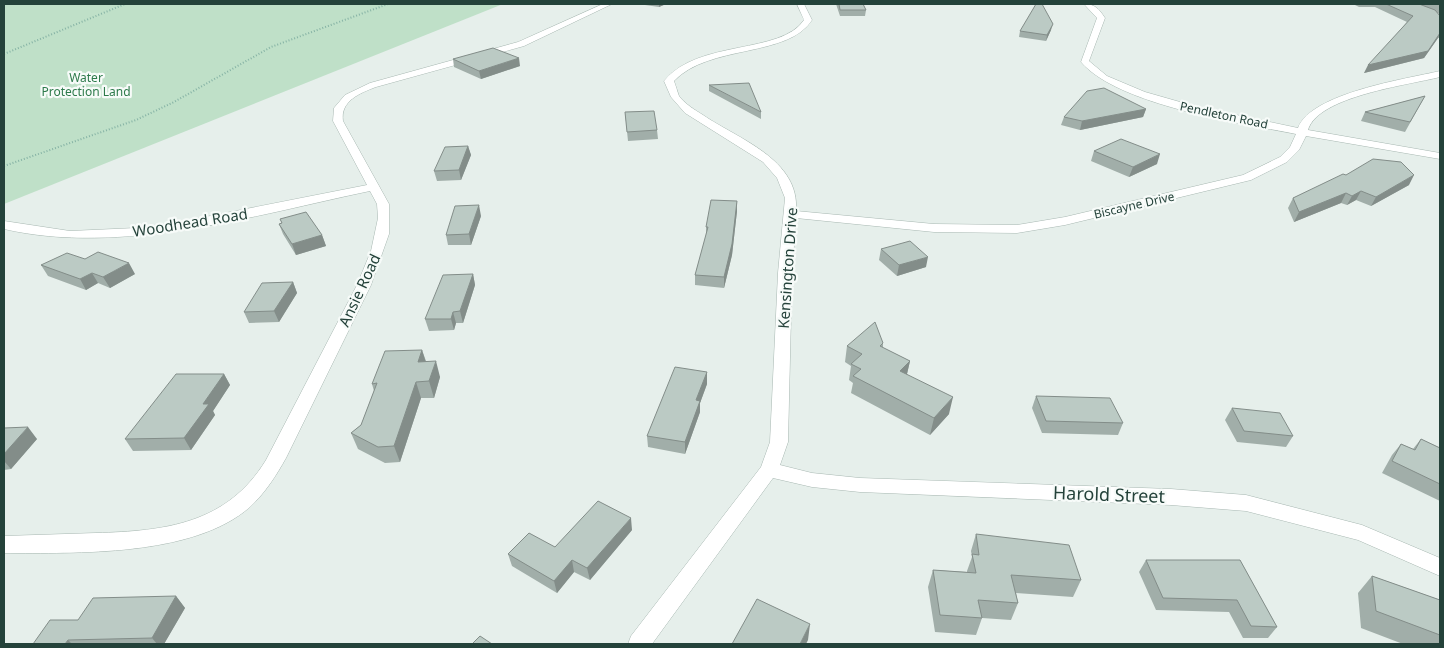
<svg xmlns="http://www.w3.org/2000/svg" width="1444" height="648" font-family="'Noto Sans',sans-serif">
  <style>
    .green { fill: #bfe0c8 }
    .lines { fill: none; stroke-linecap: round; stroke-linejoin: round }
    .street-casing { stroke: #a8b8b2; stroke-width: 1 }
    .path { stroke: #86b3a5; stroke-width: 2; stroke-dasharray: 1 2; stroke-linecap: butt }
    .street { fill: #fff; fill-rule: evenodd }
    .wall { fill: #a1aea9 }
    .shaded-wall { fill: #838d89 }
    .building { fill: #bbcac4; stroke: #838d89 }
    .labels { text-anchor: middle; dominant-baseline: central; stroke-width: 4.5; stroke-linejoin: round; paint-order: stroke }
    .far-park-label { font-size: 12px; fill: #2d7a4b; stroke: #f7fbf9 }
    .far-street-label { font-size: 12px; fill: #24423a; stroke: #f7fbf9 }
    .street-label { font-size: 15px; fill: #24423a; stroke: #f7fbf9 }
    .near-street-label { font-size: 18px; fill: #24423a; stroke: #f7fbf9 }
  </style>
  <rect width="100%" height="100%" fill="#e6efeb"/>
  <path class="green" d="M4,4H503L4,204Z"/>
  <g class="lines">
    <g class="street-casing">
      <path id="street" d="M603,4H612L524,46L376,87C360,93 340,101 343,121L389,204V234L371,285L286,458C276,476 265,493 250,507C193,557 76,553 4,553V536C35,535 65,534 96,533C165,531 227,524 266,460L357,285L371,251L378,218L377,204L370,191C255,215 121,256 4,229V221L70,231L136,228L180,222L367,185L333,121L334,108L345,95L370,83L518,42Z
        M797,4H804L812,20C788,58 709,44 674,81C676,86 677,91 679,96C685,104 695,110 703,115C738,139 800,159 796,211L934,224L1017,225L1065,217L1243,175L1280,157L1290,147L1296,134C1240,123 1118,105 1081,62L1097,18L1084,4C1095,4 1099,9 1105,18L1089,61L1107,76L1145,92L1194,106L1298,128C1311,93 1406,79 1440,71V77C1409,85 1318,96 1308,130L1440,153V159L1306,136L1299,150L1287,162L1251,180L1065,225L1017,233L934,232L796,218L792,273L788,442L780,465L812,473L860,478L1171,489L1246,495L1362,525L1440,558V576L1358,540L1246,511L1171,505L860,492L812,487L773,478L652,644H628L631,636L761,467L770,442L778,273L785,198L777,178L763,162L685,113L671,97L664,81C698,39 781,55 804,20Z"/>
    </g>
    <path class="path" d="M4,54L125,4
      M4,166L136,120L174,102L271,47L388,4"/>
    <use href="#street" class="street"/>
  </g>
  <path class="wall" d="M638,4H666L659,7Z
    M836,4H863L866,10L865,16H840Z
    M1353,4H1440V14L1437,13L1440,16V38H1438L1424,58L1364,73L1407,22L1375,7H1359Z
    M1051,30L1046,41L1019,37L1020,31Z
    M453,59L520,66L481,79L454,67Z
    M709,85L761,112V119L709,91Z
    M1425,96L1405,132L1361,121L1365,112Z
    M1146,109L1143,117L1080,130L1061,125L1064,117Z
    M625,112L657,130L658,139L628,141Z
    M468,146L471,155L461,180L437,181L434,171Z
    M1094,151L1157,164L1129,177L1091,161Z
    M1346,175L1409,185L1371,206L1356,200L1347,205L1341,203L1294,222L1288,208L1293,198Z
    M737,201V211L732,255L724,288L695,285V275L706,236V227Z
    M481,216L471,245H448L446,235Z
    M280,219L322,235L326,246L296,255L283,234L279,224L282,223Z
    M881,249L926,267L897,276L879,260Z
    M41,265L135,274L110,288L98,283L86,290L48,276Z
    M473,274L475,285L463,323H456L454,330L429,331L425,319Z
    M293,282L297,293L279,322L249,323L244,312Z
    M883,343V348L910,361L907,374L949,414L930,435L851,393L853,383L849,380L851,366L845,362L847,346Z
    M422,350L426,361L440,377L434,398H421L400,462L385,463L358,449L351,433L361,425L374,391L372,384Z
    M707,372V384L700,403V412L685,454L648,447L647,436Z
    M224,374L230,385L213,411L215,415L191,450L133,451L125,439Z
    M1036,396L1123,423L1118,435L1042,433L1032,408Z
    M1232,408L1293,436L1286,447L1237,442L1225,420Z
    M4,428L37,439L11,469L4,470Z
    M1421,439L1440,448V501L1382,473L1392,455L1401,444L1413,449Z
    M632,530L590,580L574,572L557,593L512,566L508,554L555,547Z
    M976,534L1081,580L1073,597L1016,593L1018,603L1011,620L982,618L976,635L935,632L928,587L933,570L967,572V571L972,557L971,551Z
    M1146,560H1240L1277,627L1268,638H1243L1229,612L1156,610L1139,572Z
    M1372,576L1440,600V644H1403L1361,628L1358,593Z
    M176,596L185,608L164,644H33L78,620Z"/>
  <path class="shaded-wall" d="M659,4H666L659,7Z
    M1053,24L1051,30L1046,41L1047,35Z
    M1440,33L1438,38L1424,58L1364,73L1368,65Z
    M519,58L520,66L481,79L479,71Z
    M1146,109L1143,117L1080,130L1082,121Z
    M468,146L471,155L461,180L459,170Z
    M1160,154L1157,164L1129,177L1133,167Z
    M1414,175L1409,185L1371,206L1376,197Z
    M1361,191L1356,200L1347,205L1352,196Z
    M1346,193L1341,203L1294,222L1299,212Z
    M737,201V211L732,255L724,288V277Z
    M479,205L481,216L471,245L469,234Z
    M322,235L326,246L296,255L292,244Z
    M928,257L926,267L897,276L899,265Z
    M129,263L135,274L110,288L103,277Z
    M92,273L98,283L86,290L80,279Z
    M473,274L475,285L463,323L460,311Z
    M293,282L297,293L279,322L274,311Z
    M453,312L456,323L454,330L451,319Z
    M422,350L427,366L418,362Z
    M436,361L440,377L434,398L429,381Z
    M910,361L906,378L900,371Z
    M707,372V384L700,403V412L685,454V442L696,400Z
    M224,374L230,385L213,411L215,415L191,450L184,438L203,404Z
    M416,382L421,398L400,462L394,446Z
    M953,397L949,414L930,435L934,418Z
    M28,427L37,439L11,469L4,461V454Z
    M631,518L632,530L590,580L587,568Z
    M572,560L574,572L557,593L554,581Z
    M176,596L185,608L164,644H157L152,638Z
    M810,624L808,640L806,644H800Z
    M68,640L72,644H65Z"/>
  <path class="building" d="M839,4H863L866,10H840Z
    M1036,4H1042L1053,24L1047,35L1020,31Z
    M1386,4H1419L1435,10L1440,16V33L1428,51L1368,65L1413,16Z
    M493,48L519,58L479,71L453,59Z
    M749,83L761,112L709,85Z
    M1104,88L1146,109L1082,121L1064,117L1087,91Z
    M1425,96L1410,122L1365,112Z
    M654,111L657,130L627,132L625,112Z
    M1121,139L1160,154L1133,167L1094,151Z
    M468,146L459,170L434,171L445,147Z
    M1373,159L1401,162L1414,175L1376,197L1361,191L1352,196L1346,193L1299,212L1293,198L1343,174L1346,175Z
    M711,200L737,201L732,244L724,277L695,275L708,227H706Z
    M479,205L469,234L446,235L455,206Z
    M306,212L322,235L292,244L279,224L282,223L280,219Z
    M910,241L928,257L899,265L881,249Z
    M98,252L129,263L103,277L92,273L80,279L41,265L67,253L85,259Z
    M473,274L460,311L453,312L451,319H425L443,275Z
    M293,282L274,311L244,312L262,283Z
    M875,322L883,343L880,346L910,361L900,371L953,397L934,418L853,376L861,369L851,364L862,354L847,346Z
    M422,350L418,362L436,361L429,381L416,382L394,446L378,447L351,433L361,425L377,383L372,384L385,351Z
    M675,367L707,372L696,400L700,401L685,442L647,436Z
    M176,374H224L203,404H209L184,438L125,439Z
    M1036,396L1110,398L1123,423L1046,421Z
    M1232,408L1280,413L1293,436L1244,431Z
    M28,427L4,454V428Z
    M1421,439L1440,448V484L1392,461L1401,444L1415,450Z
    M598,501L631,518L587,568L572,560L554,581L508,554L529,533L555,547Z
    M976,534L1069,545L1081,580L1011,575L1018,603L978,600L982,618L940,615L933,570L976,573L972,554L979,555Z
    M1146,560H1240L1277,627L1251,626L1237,600L1163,598Z
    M1372,576L1440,600V635L1376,611Z
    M176,596L152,638L68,640L65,644H33L50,620H78L93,598Z
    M757,599L810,624L800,644H732Z
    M480,636L492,644H472Z"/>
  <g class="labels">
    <g class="far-park-label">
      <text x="86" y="77">Water<tspan x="86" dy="14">Protection Land</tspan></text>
    </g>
    <g class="far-street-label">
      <text transform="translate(1224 115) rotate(12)">Pendleton Road</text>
      <text transform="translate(1134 205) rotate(-13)">Biscayne Drive</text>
    </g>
    <g class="street-label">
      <text transform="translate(190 222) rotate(-9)">Woodhead Road</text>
      <text transform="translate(787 268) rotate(-86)">Kensington Drive</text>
      <text transform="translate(359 290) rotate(-65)">Ansie Road</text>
    </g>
    <g class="near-street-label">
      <text transform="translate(1109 494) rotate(2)">Harold Street</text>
    </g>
  </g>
  <rect width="1444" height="648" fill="none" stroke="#24423a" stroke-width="10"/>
</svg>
